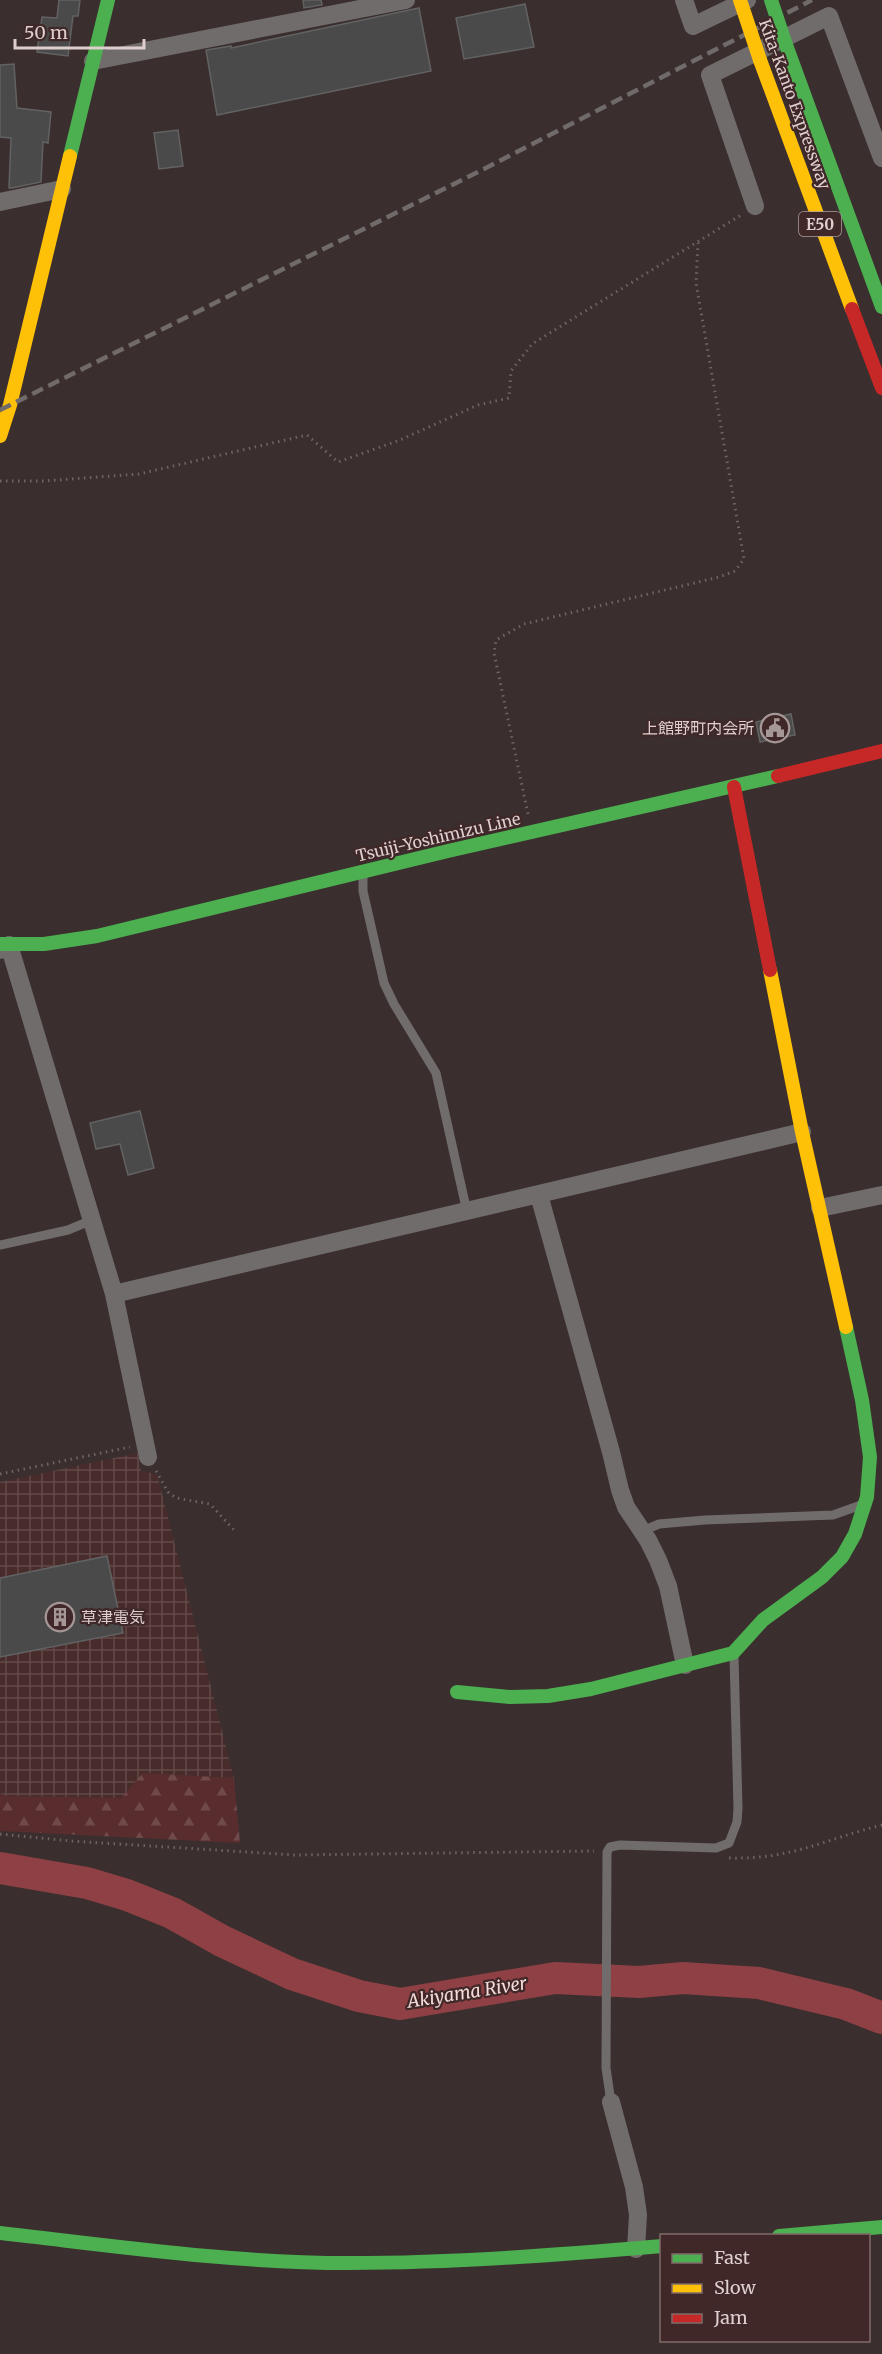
<svg xmlns="http://www.w3.org/2000/svg" width="882" height="2354" font-family="Merriweather,'Noto Sans JP',serif">
  <style>
    .industrial { fill: url(#industrial-grid) }
    .forest { fill: url(#forest-firs) }
    .lines { fill: none; stroke-linecap: round; stroke-linejoin: round }
    .river { stroke: #8f4044; stroke-width: 32 }
    .building { fill: #494a49; stroke: #626262; stroke-width: 1.5 }
    .path { stroke: #6d6665; stroke-width: 3; stroke-dasharray: 1.5 4.5; stroke-linecap: butt }
    .lane { stroke: #716c6c; stroke-width: 9 }
    .street { stroke: #716c6c; stroke-width: 18 }
    .fast { stroke: #4caf50; stroke-width: 14 }
    .slow { stroke: #ffc107; stroke-width: 14 }
    .jam { stroke: #c62828; stroke-width: 14 }
    .rail { stroke: #716a6a; stroke-width: 4.5; stroke-dasharray: 12 6; stroke-linecap: butt }
    .fast-bridge { stroke: #4caf50; stroke-width: 14 }
    .slow-bridge { stroke: #ffc107; stroke-width: 14 }
    .labels { text-anchor: middle; dominant-baseline: central; stroke-width: 4.5; stroke-linejoin: round; paint-order: stroke }
    .shield { fill: #402828; stroke: #af9d9c; stroke-width: 1.5 }
    .shield-label { font-size: 15px; font-weight: bold; fill: #decfce }
    .street-label { font-size: 16px; fill: #decfce; stroke: #402828 }
    .poi-label { font-size: 16px; fill: #decfce; stroke: #402828; text-anchor: end }
    .water-label { font-size: 18px; font-style: italic; fill: #f5dbda; stroke: #402828 }
  </style>
  <defs>
    <pattern id="industrial-grid" width="8" height="8" patternUnits="userSpaceOnUse" patternTransform="scale(1.5)"><rect width="8" height="8" fill="#482c2c"/><path d="M0 4h8M4 0v8" fill="none" stroke="#624a49"/></pattern>
    <pattern id="forest-firs" width="22" height="20" patternUnits="userSpaceOnUse" patternTransform="scale(1.5)"><rect width="22" height="20" fill="#592c2e"/><path d="M5 1l3.5 6h-7zM16 11l3.5 6h-7z" fill="#704a4b"/></pattern>
  </defs>
  <rect width="100%" height="100%" fill="#3a2e2e"/>
  <path class="industrial" d="M138,1453L141,1471L157,1474L234,1778L144,1773L121,1798L5,1796L0,1793V1482Z"/>
  <path class="forest" d="M143,1773L234,1778L240,1843L0,1831V1793L5,1796L121,1798Z"/>
  <g class="lines">
    <path class="river" d="M0,1868L87,1883L127,1895L172,1913L222,1941L292,1974L359,1996L400,2004L555,1978L639,1982L683,1978L759,1983L846,2004L882,2018"/>
  </g>
  <path class="building" d="M59,0H80L78,16H73L68,56L37,52L42,17L57,18Z
    M303,0H321L322,5L304,8Z
    M525,4L534,47L464,59L456,18Z
    M419,8L431,71L217,115L206,50L231,46V48Z
    M14,64L17,108L51,112L48,143L43,142L41,182L12,188H9L11,138L0,137V65Z
    M178,130L183,166L159,169L154,133Z
    M791,714L795,735L760,742L756,722Z
    M140,1111L154,1168L128,1175L120,1144L96,1149L90,1123Z
    M107,1556L123,1633L0,1657V1578Z"/>
  <g class="lines">
    <path class="path" d="M0,481H43L139,474L307,435L338,462L400,440L478,405L509,398L511,371L532,344L741,215
      M528,814L494,653L496,640L524,624L719,577L735,571L744,559L696,283L698,243
      M156,1471L168,1492L176,1498L210,1504L235,1531
      M0,1474L130,1447
      M0,1834L71,1841L295,1855L594,1851
      M729,1858C790,1860 826,1839 882,1825"/>
    <path class="lane" d="M363,873V891L384,983L394,1004L436,1073L467,1212
      M0,1245L68,1230L92,1220
      M642,1531L659,1524L705,1520L833,1515L861,1505
      M611,2102L606,2068L607,1852L610,1847L620,1845L716,1848L729,1843L737,1822L738,1808L734,1656"/>
    <path class="street" d="M684,0L693,26L747,0
      M93,61L406,0
      M0,202L62,189
      M755,206L710,75L829,16L882,158
      M0,950L9,945L114,1294L148,1457
      M539,1195L611,1452L620,1490L626,1507L648,1540L658,1560L668,1586L685,1665
      M820,1208L882,1195
      M114,1294L802,1132
      M611,2102L634,2187L638,2215L636,2249"/>
    <path class="fast" d="M786,45L882,307
      M70,156L108,0
      M0,944H44L97,936L448,851L778,776
      M457,1692L510,1697L548,1696L591,1689L733,1653L763,1620L822,1577L842,1557L855,1534L867,1497L870,1457L862,1400L846,1327
      M0,2233C116,2246 232,2263 349,2263C454,2263 557,2255 662,2246
      M779,2236L882,2227"/>
    <path class="slow" d="M760,60L852,309
      M0,436L10,405L70,156
      M770,970L802,1132L846,1327"/>
    <path class="jam" d="M852,309L882,388
      M778,776L882,751
      M734,787L770,970"/>
    <path class="rail" d="M0,410L476,173L812,0"/>
    <path class="fast-bridge" d="M771,0L786,45"/>
    <path class="slow-bridge" d="M740,0L760,60"/>
  </g>
  <defs>
    <g id="civic-ring" transform="scale(1.5)"><circle r="9.5" fill="#402828" stroke="#a59796" stroke-width="1.5"/><path d="M-.6-6.5H3V-4.5H.6V-3L4-1V1h2V6H-6V1h2V-1L-.6-3ZM-1.2 2.5V6h2.4V2.5Z" fill="#a59796"/></g>
    <g id="building-ring" transform="scale(1.5)"><circle r="9.5" fill="#402828" stroke="#a59796" stroke-width="1.5"/><path d="M-4-6H4V6H1V3H-1V6H-4ZM-2.5-4.3h1.7v1.8h-1.7ZM.8-4.3h1.7v1.8H.8ZM-2.5-1h1.7V.8h-1.7ZM.8-1h1.7V.8H.8Z" fill="#a59796"/></g>
  </defs>
  <g fill-rule="evenodd">
    <use href="#civic-ring" x="775" y="728"/>
    <use href="#building-ring" x="60" y="1617"/>
  </g>
  <g class="labels">
    <rect class="shield" x="799" y="212" width="42" height="24" rx="4.5"/>
    <g class="shield-label">
      <text x="820" y="224">E50</text>
    </g>
    <g class="street-label">
      <text transform="translate(795 104) rotate(70)">Kita-Kanto Expressway</text>
      <text transform="translate(438 837) rotate(-13)">Tsuiji-Yoshimizu Line</text>
    </g>
    <g class="poi-label">
      <text x="754" y="728">上館野町内会所</text>
      <text x="81" y="1617" text-anchor="start">草津電気</text>
    </g>
    <g class="water-label">
      <text transform="translate(467 1992) rotate(-9)">Akiyama River</text>
    </g>
  </g>
  <rect x="660" y="2234" width="210" height="108" fill="#402828" stroke="#7f6b6a" stroke-width="1.5"/>
  <rect x="672" y="2254" width="30" height="9" fill="#4caf50" stroke="#7f6b6a" stroke-width="1.5"/>
  <text x="714" y="2264" font-size="18" fill="#decfce">Fast</text>
  <rect x="672" y="2284" width="30" height="9" fill="#ffc107" stroke="#7f6b6a" stroke-width="1.5"/>
  <text x="714" y="2294" font-size="18" fill="#decfce">Slow</text>
  <rect x="672" y="2314" width="30" height="9" fill="#c62828" stroke="#7f6b6a" stroke-width="1.5"/>
  <text x="714" y="2324" font-size="18" fill="#decfce">Jam</text>
  <path d="M15 39v9h129v-9" fill="none" stroke="#decfce" stroke-width="3"/>
  <text x="24" y="39" font-size="18" fill="#decfce" stroke="#402828" stroke-width="4.5" paint-order="stroke">50 m</text>
</svg>
